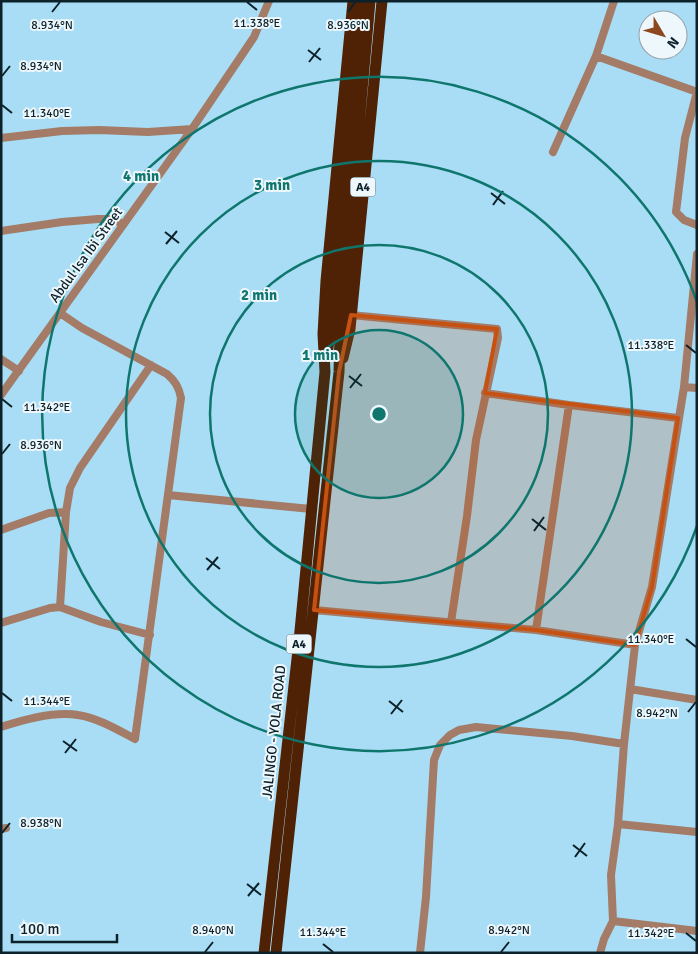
<svg xmlns="http://www.w3.org/2000/svg" width="698" height="954" font-family="Signika,sans-serif">
  <style>
    .lines { fill: none; stroke-linecap: round; stroke-linejoin: round }
    .minor { stroke: #a37b67; stroke-width: 8 }
    .highway { stroke: #4f2205; stroke-width: 11 }
    .marked { fill: #c75110; fill-opacity: 0.2; stroke: #c75110; stroke-width: 4; stroke-linejoin: round }
    .ticks { fill: none; stroke: #0c2129; stroke-width: 2 }
    .ring { fill: none; stroke: #0f766e; stroke-width: 2.5 }
    .labels { text-anchor: middle; dominant-baseline: central; stroke-width: 4; stroke-linejoin: round; paint-order: stroke }
    .shield { fill: #edf7fc; stroke: #506168; stroke-width: 1 }
    .shield-label { font-size: 12px; font-weight: bold; fill: #0c2129 }
    .street-label { font-size: 14px; fill: #0c2129; stroke: #edf7fc }
    .ticks-label { font-size: 12px; text-anchor: middle; fill: #0c2129; stroke: #edf7fc; stroke-width: 4; stroke-linejoin: round; paint-order: stroke }
    .centre { fill: #0f766e; stroke: #edf7fc; stroke-width: 2.5 }
    .ring-label { font-size: 15px; text-anchor: middle; font-weight: bold; fill: #0f766e; stroke: #edf7fc; stroke-width: 4; stroke-linejoin: round; paint-order: stroke }
  </style>
  <rect width="100%" height="100%" fill="#a9ddf5"/>
  <g class="lines">
    <path class="minor" d="M614,1L596,56L697,92L685,138L676,212L684,220L697,225
      M1,138L62,131L99,130L148,132L192,129
      M553,152L596,56
      M1,231L62,222L98,219H110L124,224
      M351,315L497,329L498,338L476,440L467,516L451,622
      M1,359L19,371
      M684,387L697,388
      M485,393L569,405L678,418
      M1,395L192,129L254,37L269,1
      M168,495L311,509
      M1,530L49,513L66,512
      M60,607L66,512L70,488L80,468L151,365
      M314,610L536,630L635,645
      M1,623L50,608L60,607L101,622L150,635
      M536,630L569,405
      M630,689L697,700
      M1,727C22,720 56,711 78,715C98,718 118,730 135,739L181,398C179,387 175,381 167,374L82,328L60,313
      M618,824L697,832
      M1,829L6,828
      M613,921L697,931
      M420,953L426,897L434,760L440,745L450,735L459,730L476,727L572,736L624,744
      M600,953L604,939L613,921L611,875L618,824L624,744L635,645L652,587L684,387L697,254"/>
    <path class="highway" d="M328,348L362,1
      M343,358L350,329L382,1
      M264,953L299,641L325,372L323,334L326,281L353,1
      M276,953L339,372L340,335L370,1"/>
  </g>
  <path class="marked" d="M351,315L497,329L485,393L678,418L652,587L635,645L536,630L314,610L339,372Z"/>
  <path class="ticks" d="M247,2L257,10M52,12L60,2M348,12L355,2M308,50L321,60M309,62L320,48M2,76L10,66M2,105L12,113M491,193L505,204M493,205L503,191M165,232L179,243M166,244L177,231M686,345L696,353M349,376L362,386M350,388L361,374M2,399L12,407M2,454L10,444M532,519L546,530M534,531L544,517M206,558L220,569M207,570L218,557M686,639L696,647M2,693L12,701M389,701L403,712M688,712L696,702M391,714L402,700M63,741L77,751M65,753L76,739M2,833L10,823M573,845L587,856M575,857L585,843M247,884L261,895M248,896L259,883M686,933L696,941M323,944L333,952M205,952L213,942M501,952L509,942"/>
  <circle cx="379" cy="414" r="84" fill="#0f766e" fill-opacity=".12"/>
  <g class="ring">
    <circle cx="379" cy="414" r="84"/>
    <circle cx="379" cy="414" r="169"/>
    <circle cx="379" cy="414" r="253"/>
    <path d="M697 526A337 337 0 1 1 697 302"/>
  </g>
  <g class="labels">
    <g class="shield">
      <rect x="350.5" y="177.5" width="25" height="19" rx="4"/>
      <rect x="286.5" y="634.5" width="25" height="19" rx="4"/>
    </g>
    <g class="shield-label">
      <text x="363" y="187">A4</text>
      <text x="299" y="644">A4</text>
    </g>
    <g class="street-label">
      <text transform="translate(86 255) rotate(-54)">Abdul Isa Ibi Street</text>
      <text transform="translate(274 732) rotate(-84)">JALINGO - YOLA ROAD</text>
    </g>
  </g>
  <g class="ticks-label">
    <text x="257" y="27">11.338°E</text>
    <text x="52" y="29">8.934°N</text>
    <text x="348" y="29">8.936°N</text>
    <text x="41" y="70">8.934°N</text>
    <text x="47" y="117">11.340°E</text>
    <text x="651" y="349">11.338°E</text>
    <text x="47" y="411">11.342°E</text>
    <text x="41" y="449">8.936°N</text>
    <text x="651" y="643">11.340°E</text>
    <text x="47" y="705">11.344°E</text>
    <text x="657" y="717">8.942°N</text>
    <text x="41" y="827">8.938°N</text>
    <text x="213" y="934">8.940°N</text>
    <text x="509" y="934">8.942°N</text>
    <text x="323" y="936">11.344°E</text>
    <text x="651" y="937">11.342°E</text>
  </g>
  <circle cx="379" cy="414" r="8" class="centre"/>
  <g class="ring-label">
    <text x="141" y="181">4 min</text>
    <text x="272" y="190">3 min</text>
    <text x="259" y="300">2 min</text>
    <text x="320" y="360">1 min</text>
  </g>
  <rect width="698" height="954" fill="none" stroke="#0c2129" stroke-width="5"/>
  <g transform="translate(663 35) rotate(128)"><circle r="24" fill="#edf7fc" stroke="#93a1a8"/>
  <path d="M0-4L9 19L0 12L-9 19Z" fill="#8d481f"/>
  <text y="-8" font-size="14" font-weight="bold" text-anchor="middle" fill="#0c2129">N</text>
  </g>
  <path d="M12 934v8h105v-8" fill="none" stroke="#0c2129" stroke-width="2.5"/>
  <text x="20" y="934" font-size="15" fill="#0c2129" stroke="#edf7fc" stroke-width="4" paint-order="stroke">100 m</text>
</svg>
